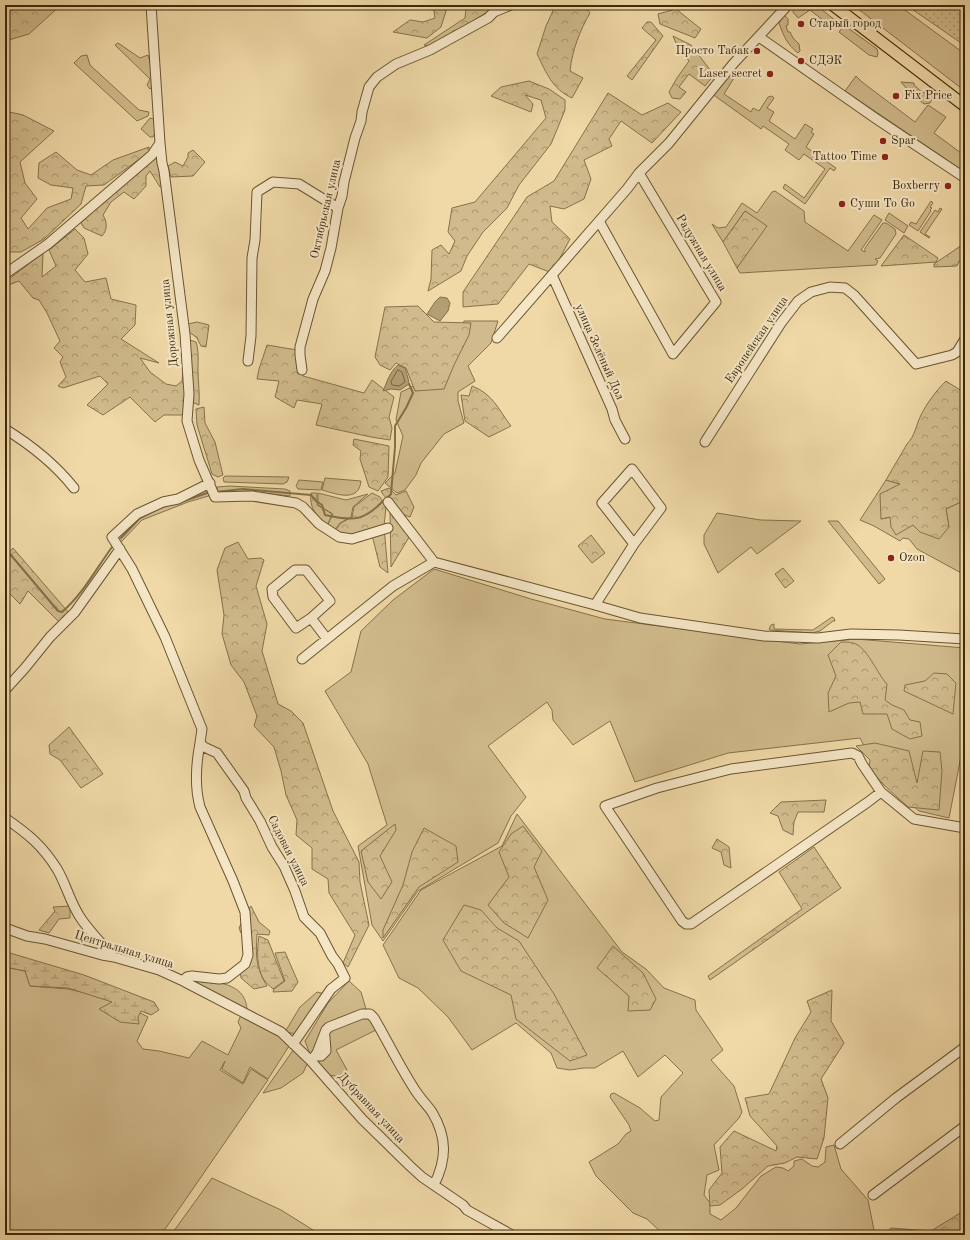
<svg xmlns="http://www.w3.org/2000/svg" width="970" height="1240" font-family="'Old Standard TT',serif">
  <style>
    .grass { fill: #d1bb8c; stroke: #86724c }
    .forest { fill: url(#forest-crowns); stroke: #86724c }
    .wetland { fill: url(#wetland-marsh); stroke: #86724c }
    .garden { fill: url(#garden-dots); stroke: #86724c }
    .water { fill: #b39d72; stroke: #836f49 }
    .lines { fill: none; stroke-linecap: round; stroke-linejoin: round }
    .shore { stroke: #78633e; stroke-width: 1 }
    .stream { stroke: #836f49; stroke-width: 2 }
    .minor-casing { stroke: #695532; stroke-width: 11 }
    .major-casing { stroke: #3c290b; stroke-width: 13 }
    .minor { stroke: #f5e6c6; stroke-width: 9 }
    .major { stroke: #f0d9a7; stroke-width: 11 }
    .poi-dot { fill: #8f2418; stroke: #f5e6c6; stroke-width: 1.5 }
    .labels { text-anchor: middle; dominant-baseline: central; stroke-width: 4; stroke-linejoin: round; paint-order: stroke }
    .poi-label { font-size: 12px; fill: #3c290b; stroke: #f5e6c6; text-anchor: start }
    .street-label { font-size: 12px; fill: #3c290b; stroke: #f5e6c6 }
  </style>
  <defs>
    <pattern id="forest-crowns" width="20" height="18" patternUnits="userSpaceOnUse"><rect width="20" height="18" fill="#d1bb8c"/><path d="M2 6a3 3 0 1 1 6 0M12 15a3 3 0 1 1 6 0" fill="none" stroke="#ab9871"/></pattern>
    <pattern id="wetland-marsh" width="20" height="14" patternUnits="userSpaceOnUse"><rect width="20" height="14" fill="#d1bb8c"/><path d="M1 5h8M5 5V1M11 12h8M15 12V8" fill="none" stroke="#ab9871"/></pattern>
    <pattern id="garden-dots" width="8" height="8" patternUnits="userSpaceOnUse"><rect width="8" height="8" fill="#d1bb8c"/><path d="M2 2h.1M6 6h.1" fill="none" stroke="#ab9871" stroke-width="1.8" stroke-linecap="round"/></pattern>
  </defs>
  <rect width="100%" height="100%" fill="#f0d9a7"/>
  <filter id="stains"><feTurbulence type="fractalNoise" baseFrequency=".005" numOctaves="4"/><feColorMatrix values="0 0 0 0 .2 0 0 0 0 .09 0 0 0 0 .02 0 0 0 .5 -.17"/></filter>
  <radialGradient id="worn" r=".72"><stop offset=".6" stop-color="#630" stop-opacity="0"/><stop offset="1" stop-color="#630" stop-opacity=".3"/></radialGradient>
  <path class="grass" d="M794,5H816L836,21L833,28L810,10L798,18L793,12Z
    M853,5H898L965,54V91Z
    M784,15L788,19V25L786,26L788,32H790L793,38L799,44L800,51L798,53C787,44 784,37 779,23Z
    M843,27L848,28L877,49L878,53L877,57L869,55L839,32Z
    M118,43L140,58L148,55L152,68L154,86L150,89L147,85L150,79L115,45Z
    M87,55L90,65L139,110L149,112L148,116L137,121L74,63L81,56Z
    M728,76L734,78L724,94L751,112L753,108L759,111L768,97L772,96L774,98L767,108L774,112L769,121L795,139L805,124L813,129L811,132L814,134L806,147L836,168L834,171L830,168L805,204L783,188L785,184L804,198L825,169L804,154L799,160L785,150L789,144L763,126L761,129L715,96L714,94Z
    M856,76L862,82L915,122L928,105L946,117L934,133L965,156V172L845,91Z
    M901,82L914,83V85L923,93L927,91L934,96L930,103L924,104L907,89Z
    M150,118L157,120L156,131L153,137H150L141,129Z
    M775,191L804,211L805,222L848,251L874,215L882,220L861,250L865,252V248L883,223H886L895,229L896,234L880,258L875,259L878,261L876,265L740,273L737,268L766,226L745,211L723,242L712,224L718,228L726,227L742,203L757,213L772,192Z
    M931,201L933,203L930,207L932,208L930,210L931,211L918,231L909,225L911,222L916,224Z
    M940,208L942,209L925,234L930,237L929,238L920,232L935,210L938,212Z
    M889,213L908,226L904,233L885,220Z
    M464,321H498L491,343L468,366L475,381L458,392V401L464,423L444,434L421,463L416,475L405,490L397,493L385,483L395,473L403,436L396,420L401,392L414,386L450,359Z
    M225,476L289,477L287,482L283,484L224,482L223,478Z
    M325,478L361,481C359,503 336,494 322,490Z
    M299,480L323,482L321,490L298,489L296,486Z
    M886,480L900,484L881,519L891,517L913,525L949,527L946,509L965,500V575L917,549L909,539L903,538L900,541L874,526L860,520Z
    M230,486L285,489L290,491V496L246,491L218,494L217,487Z
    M211,489L212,495L188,502L142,520L122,541L119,542L118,536L137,518L152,509Z
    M318,493L346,500L368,494L353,507L351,517L340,523L334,531L327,526L333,514L318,505Z
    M717,513L761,520L801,521L757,554L751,547L718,573L704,544V535Z
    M828,521H838L885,579L879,584Z
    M434,569L531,599L605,619L800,644L856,639L965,648V746H963L949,818L919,811L880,777L860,738L728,753L635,782L610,721L573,745L553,720L552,710L547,702L488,746L526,797L511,816L498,843L418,891L383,941L372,925L358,846L387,825L368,764L325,691L351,672L361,631L393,600Z
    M832,617L834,618L835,621H833L820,631L812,633L770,630L769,629L771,625L774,624V629L813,630Z
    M517,814L622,952L646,969L664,988L695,1000L696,1010L723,1050L711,1060L734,1086L742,1112L739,1118L714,1145L719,1170L707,1175L704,1195L710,1203V1214L721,1220L736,1208L761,1176L776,1167L783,1168L788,1171L794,1166V1161L802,1159L812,1166L818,1167L825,1162L826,1147L834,1145L841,1169L868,1200L875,1235H664L647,1219L633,1213L596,1176L589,1162L618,1144L626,1134L631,1131L629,1125L610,1097L611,1094L614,1093L640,1108L655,1121L659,1120L661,1097L683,1073L665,1055L638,1077L623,1051L595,1068H584L570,1070L557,1068L551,1053L516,1023L472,1050L448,1017L418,988L399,978L383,945L421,890L502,846Z
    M5,967L25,971L30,986L68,989L113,999L148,1017L137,1041L143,1049L159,1051L189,1058L202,1041L228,1055L241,1028L238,1022L241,1015L272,1030L289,1046L268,1079L250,1067L243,1083L222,1069L225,1061L220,1070L243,1084L251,1069L268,1080L161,1235H15L5,1228Z
    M202,980C222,983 246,985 247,1010L194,984Z
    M349,981L361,992L369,1019L378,1029L336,1050L347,1070L340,1077L329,1075L310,1054L305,1041L328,1003Z
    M317,992L325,994L297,1034L285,1032L300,1007Z
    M294,1049L308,1062L303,1073L281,1088L263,1093Z
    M212,1178L281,1210L321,1235H171Z"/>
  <path class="forest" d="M20,5H61L29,34L5,41V15Z
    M433,5H463L447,8L441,27L427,38L393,32L410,20L423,22L435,18Z
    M471,5H481L492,9L431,47L424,45L465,18L466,9Z
    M554,5H584L590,13C580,30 572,51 570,71L583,78L572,98C552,89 546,72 537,54L546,26L552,13Z
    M676,9L701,29L695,38L660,24L658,14Z
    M647,22H651L663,36L632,80L627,76L656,40L642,28Z
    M673,36L691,45L714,75L705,86L689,74L679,87L686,92L680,99L672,98L669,92L677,78L689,61L678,48Z
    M529,81L549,89L565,100V110L551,144L519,185L507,208L483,232L467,256L461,271L428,291L431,279L432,250L441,245L449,254L455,241L448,232L452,208L475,202L546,118L541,100L525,95L533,104L531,112L491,96L501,87Z
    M608,93L642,115L668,103L681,112L652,143L621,121L609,139L612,146L584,160L591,179L584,199L564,209L550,206L552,222L570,239L552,273L529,264L498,304L463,307V292L527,197L554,181Z
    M5,111L23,115L54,131L20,162L25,183L37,199L21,218L28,229L47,208L71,199L73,188L51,185L38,178L39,163L56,152L77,170L91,175L113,160L149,147V152L104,185L86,186L81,204L44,239L21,252H7L5,257Z
    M193,150L205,162L193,176L171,177L168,166L175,162L183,166L188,157V153Z
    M157,157L159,161L164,185L160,187L150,171L146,176V186L134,199L124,192L111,202L103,215C107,222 108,229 102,236L84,228L80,221Z
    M745,211L767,226L737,268L723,242Z
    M75,229L84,238L88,254L75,270L85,282L106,278L111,299L136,305L135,325L121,339L159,363L140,358L150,372L166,384L176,386L182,381L184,365L185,392L183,415H164L155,422L130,397L103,415L87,405L108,384L100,376L63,388L58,386L66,377L60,362L63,357L54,348L60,341L47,313L39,300L33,298L19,281L6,286L5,282L43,253L42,277L56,266L49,250Z
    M904,235L938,258L936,262L881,266Z
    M965,243V257L964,260L959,261L957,266L934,267V264Z
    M418,306L434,322L471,323L469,335L454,365L444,389L415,391L406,368L396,363L390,370L380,365L375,357L385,307Z
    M197,322L209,325L206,347L201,346L197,338L188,331V324Z
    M187,339L196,342C199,351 198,360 198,370C198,382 200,393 199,405L192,402Z
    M267,345L297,350L303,376L364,393L372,380L394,397L389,417L392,428L390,440L371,437L316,425L322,404L297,400L294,408L275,397L279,381L257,379L259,369Z
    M946,381L965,393V500L946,509L949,527L939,539L920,532L913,525L896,535L891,527L890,517L881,519L880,494L900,484L886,480L907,444C915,436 916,425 921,415C927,403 936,391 946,381Z
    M472,386C493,394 498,409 511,426L489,437L465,421L461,395L469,396Z
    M204,407L205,423L215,442L223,475L218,477L212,474L197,425L196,409Z
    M354,439L389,446L388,477L378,491L369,487L360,459L361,451L353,445Z
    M389,488L396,495L406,491L414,507L410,517L399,513C396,503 385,500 381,491Z
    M311,493H317V505L332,514L327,526C316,517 309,507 311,493Z
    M372,493L380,497L386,507L384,526L388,573L380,567L373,539L368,533L353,537L335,531L341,523L352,517L354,507Z
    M390,513L411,534L391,567Z
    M591,535L605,553L592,563L578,546Z
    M238,542L248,559L261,558L264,560L256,586L267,624L262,651L278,704L291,711L303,723L333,811L359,862L360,882L369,925L348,967L343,963L355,935L329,893L328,879L312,869V848L296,835L297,820L286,795L281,771L274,747L254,726L257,716L244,682L231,665L222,634L224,615L217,570L225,548Z
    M13,548L69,613L59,622L28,591L20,604L5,589V557Z
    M783,568L794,581L785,588L775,574Z
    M841,642C845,642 850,642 853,643C867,646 877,674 887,684L885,700L892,705L904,710L910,720L920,722L922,736L910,739L892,729L887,714H863L860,702L849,703L829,712L828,693L836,676L828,655Z
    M934,673L947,674L956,683L953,714L904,691L905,685L925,681Z
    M69,727L103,774L81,788L60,760L50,754L49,745Z
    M875,743L909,751L917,783L923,751L940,752L942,771L939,810L908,807L884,785L869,768L870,760L856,746Z
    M826,800L824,812H798L794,822L793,835L783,830L778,816L770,813L781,802Z
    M395,824L396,830L380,856L392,882L381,899L368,882L361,851Z
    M523,826L542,851L534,867L548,900L528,938L504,923L488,905L509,877L499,852L511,834Z
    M424,828L456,846L458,862L419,887L383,938V930L403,885L412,852Z
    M717,839L729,847L731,868L724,865L721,852L712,848Z
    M814,847L841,888L710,980L708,976L802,909L779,872Z
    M464,905L481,910L497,928L519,941L554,994L587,1055L570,1061L516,1019L511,995L461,971L443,940Z
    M70,906V918L59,919L49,933L39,930L55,911L53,907Z
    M251,906L259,922L270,931L269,935L257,934C256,956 255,966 267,986L254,989L241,978L240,971L250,938L241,933L239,928L247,911Z
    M613,946L643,973L656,999L650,1010L628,1011L629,996L597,968Z
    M285,952L298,982L292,991L273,992L274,989L285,981L275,953Z
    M832,990L831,1021L844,1043L821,1079L828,1098L824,1138L817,1159L797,1157L785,1163L768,1166L742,1189L720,1205L710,1206L709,1190L722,1173L720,1147L734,1131L776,1151L777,1146L750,1116L745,1098L769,1094L795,1038L811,1012L807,1001Z
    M965,1210V1235H883L891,1228L931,1231Z"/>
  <path class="wetland" d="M259,936L268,940L284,981L273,989C270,986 266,983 264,980C256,967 257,949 259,936Z
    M5,950L10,953L84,975L154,1002L159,1010L151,1015L141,1011L138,1017L139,1024L120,1022L99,1009L112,1002L68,988L30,986L25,971L5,967Z"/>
  <path class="garden" d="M906,5H965V46L964,45Z"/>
  <path class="water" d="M440,297L447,298L450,303L448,311L440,321L427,314L435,302Z
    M398,365L405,368L408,378L409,384L400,390L391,389L383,391C387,382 390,371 398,365Z"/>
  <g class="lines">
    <path class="shore" d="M398,370L402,372L405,382L399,386L392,385L391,382Z"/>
    <path class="stream" d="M215,492L243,489L311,495L316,501L322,505L325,515C352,521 363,522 383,501
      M387,498L391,494L395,447V426L406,408L413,393L409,384
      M184,501L210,492
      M121,538L140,518L160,508L172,504
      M5,548L58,611L62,612C83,594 96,569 112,547"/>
    <g class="minor-casing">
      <path id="minor" d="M759,37L875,118L965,178
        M160,143L162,163L164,171L185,334L189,394L187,421L199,460L215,497L252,496L296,503L303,507L319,524L339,537L352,539L388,528
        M599,221L673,354L716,302L639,173
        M5,274L48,244L152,155L160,143L151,5
        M552,275L612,409L615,420L625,439
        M497,338L627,189L639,173L669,143L733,64L788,5
        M248,361L251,336L252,258L255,240L257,192L273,182L299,184L338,208
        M302,370L300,355V347L313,299L325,271L331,248L338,208L342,196L344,182L355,138L361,121L362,112L369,87L377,77L396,64L430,50L488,18L494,12L511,5
        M5,429C31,445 55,464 74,488
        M705,442L781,323L798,301L811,292L830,287L845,288L854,295L916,364L952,355L957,352L965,339
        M210,483L178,499L163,502L137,514L112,537L132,569L165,637L202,729L200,743L204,747L217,753L244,791L246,798L260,821L272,847L284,866L295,891L304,917L320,933L332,956L338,964L345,978L331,989L293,1044
        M388,502L434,562L595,605
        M634,544L602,503L632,469L661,508L634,544L595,605L640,618L764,636L818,638L851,634L899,635L965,639
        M311,618L330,601L306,570H295L272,589L273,597L296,628L311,618L327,639
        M302,659L393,586L434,562
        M5,690L25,668L50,637L75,612L120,549
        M881,792L862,764L858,756L852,753L731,769L657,788L605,806L682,921L686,924H691L868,802L881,792L914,819L965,828
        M5,818C28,834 42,845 57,869C66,884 70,902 80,917C89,931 102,944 114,957
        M5,928L27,936L45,939L102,955L114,957L159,970L183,981L281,1032L311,1061L362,1119L410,1166L422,1177L463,1205L467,1210L512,1235
        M183,981L187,977L192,976L219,979L227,978L245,964L248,955L245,912L233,881L200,807C194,785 196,764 200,743
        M315,1056H321L326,1051L325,1037
        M311,1061L317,1053L326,1030L329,1027L362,1014H370L374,1018C388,1042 400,1067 415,1090C420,1098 427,1105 432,1112C447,1137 447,1159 434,1185
        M840,1144L896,1098L965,1047
        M873,1195L965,1126"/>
    </g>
    <g class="major-casing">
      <path id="major" d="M833,5L965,106"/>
    </g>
    <use href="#minor" class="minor"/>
    <use href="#major" class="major"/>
  </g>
  <g class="poi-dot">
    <circle cx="801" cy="24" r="4"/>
    <circle cx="757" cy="51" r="4"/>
    <circle cx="801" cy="61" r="4"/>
    <circle cx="770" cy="74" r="4"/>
    <circle cx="896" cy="96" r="4"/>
    <circle cx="883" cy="141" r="4"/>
    <circle cx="885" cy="157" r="4"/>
    <circle cx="948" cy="186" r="4"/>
    <circle cx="842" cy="204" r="4"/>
    <circle cx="891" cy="558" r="4"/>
  </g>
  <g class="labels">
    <g class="poi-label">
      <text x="809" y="24">Старый город</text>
      <text x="749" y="51" text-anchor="end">Просто Табак</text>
      <text x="809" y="61">СДЭК</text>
      <text x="762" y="74" text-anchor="end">Laser secret</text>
      <text x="904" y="96">Fix Price</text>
      <text x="891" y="141">Spar</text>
      <text x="877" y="157" text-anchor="end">Tattoo Time</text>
      <text x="940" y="186" text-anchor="end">Boxberry</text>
      <text x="850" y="204">Суши To Go</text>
      <text x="899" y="558">Ozon</text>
    </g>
    <g class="street-label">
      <text transform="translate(326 209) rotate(-77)">Октябрьская улица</text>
      <text transform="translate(701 253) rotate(59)">Радужная улица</text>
      <text transform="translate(170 323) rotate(-96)">Дорожная улица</text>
      <text transform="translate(757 340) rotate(-56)">Европейская улица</text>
      <text transform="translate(599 352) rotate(66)">улица Зелёный Дол</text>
      <text transform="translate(288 851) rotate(63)">Садовая улица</text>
      <text transform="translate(124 950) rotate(17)">Центральная улица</text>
      <text transform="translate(371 1108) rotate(47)">Дубравная улица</text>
    </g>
  </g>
  <rect width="970" height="1240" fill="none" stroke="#f0d9a7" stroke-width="20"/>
  <rect x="6" y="6" width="958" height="1228" fill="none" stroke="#3c290b" stroke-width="2"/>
  <rect x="10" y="10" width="950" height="1220" fill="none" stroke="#3c290b"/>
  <rect width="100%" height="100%" filter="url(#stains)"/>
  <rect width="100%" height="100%" fill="url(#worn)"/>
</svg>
